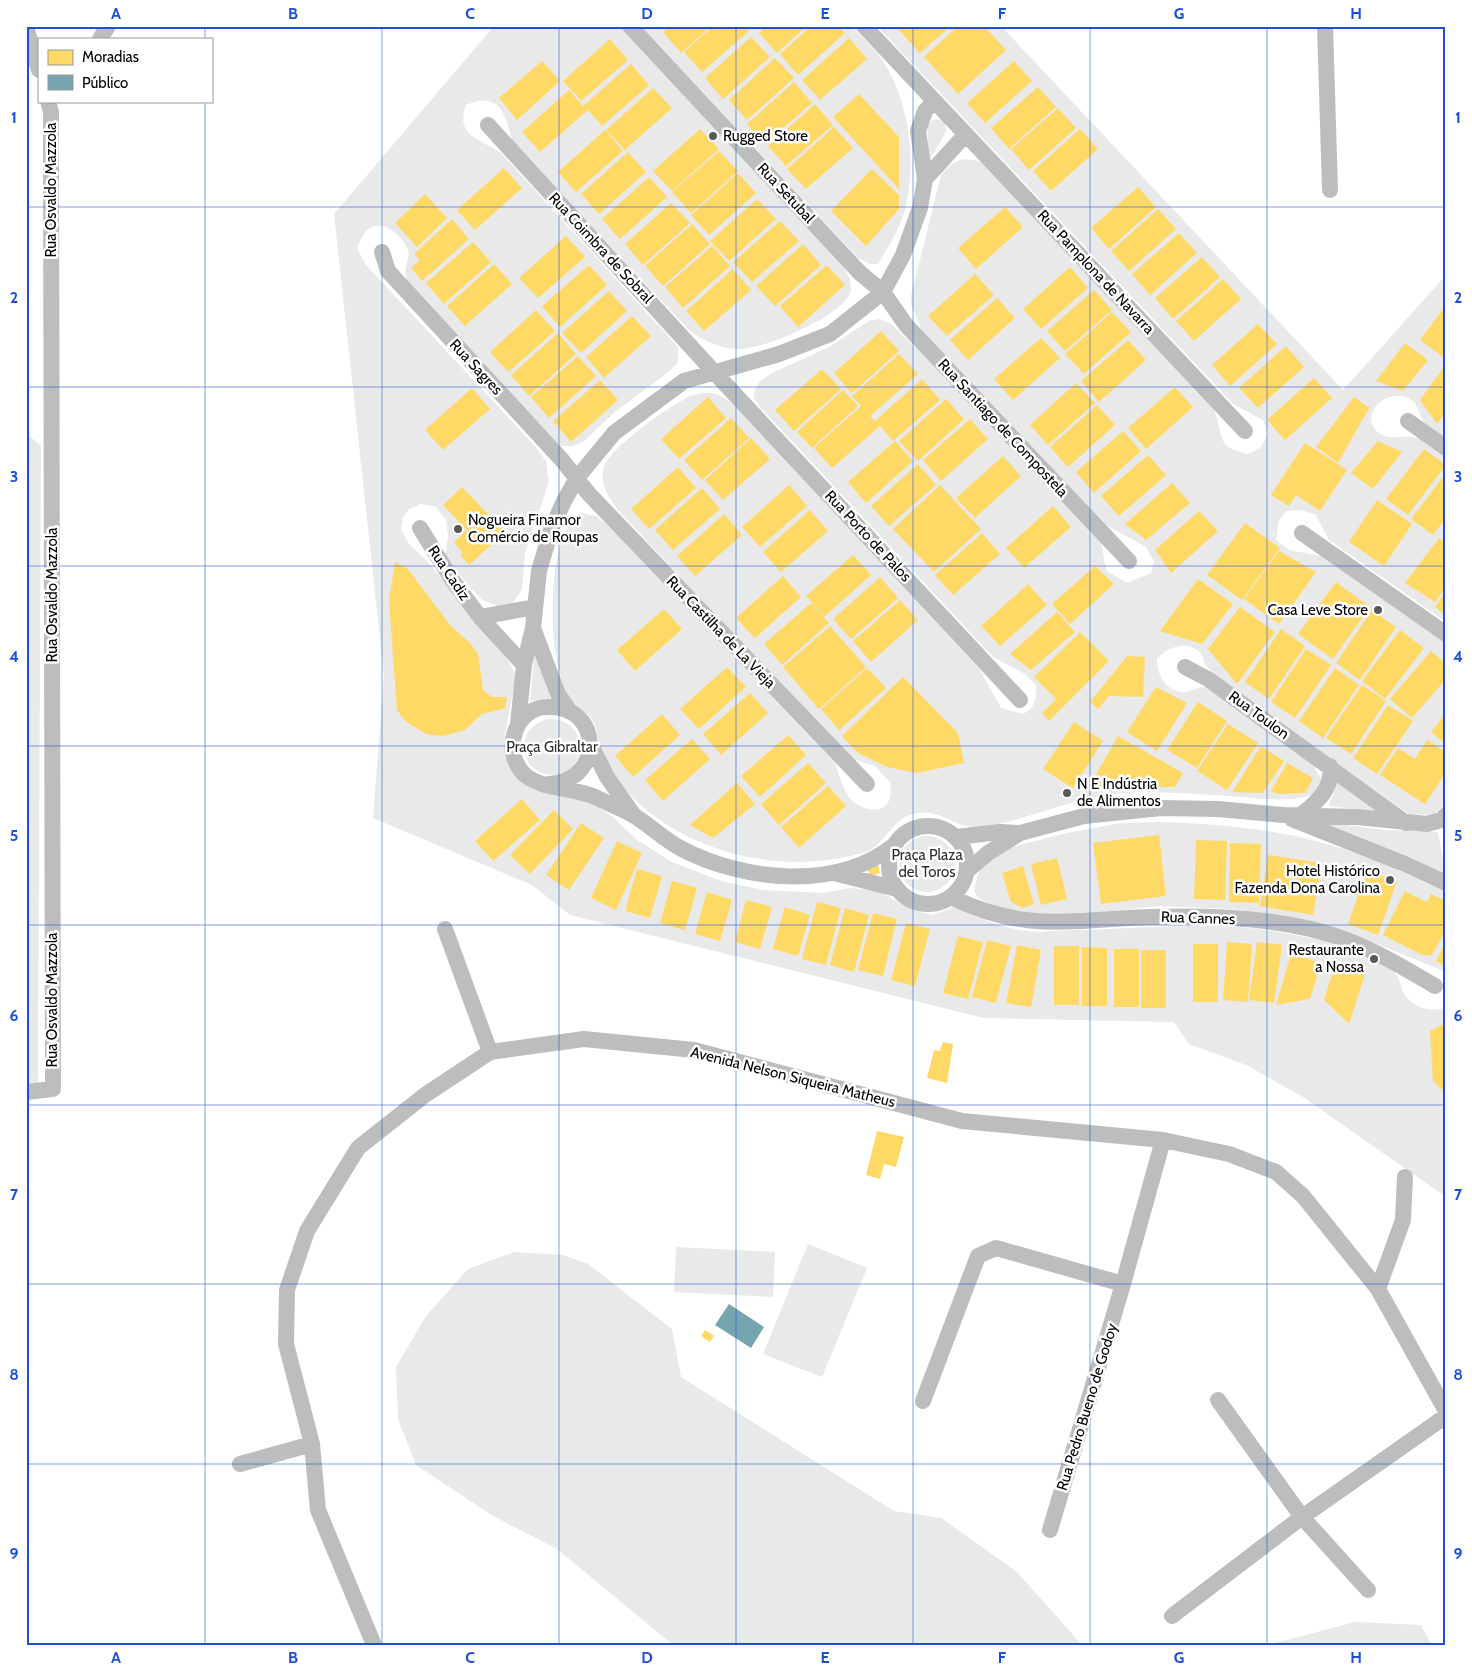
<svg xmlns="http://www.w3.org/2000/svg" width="1472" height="1671" font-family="Cabin,sans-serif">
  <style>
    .green { fill: #e9e9e9 }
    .homes { fill: #ffd966 }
    .public { fill: #76a5af }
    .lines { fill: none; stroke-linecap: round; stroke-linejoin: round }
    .street { stroke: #bdbdbd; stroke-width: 16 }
    .grid { fill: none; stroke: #1d4ed8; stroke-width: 1; stroke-opacity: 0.55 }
    .poi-dot { fill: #595959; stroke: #fff; stroke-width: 2 }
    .labels { text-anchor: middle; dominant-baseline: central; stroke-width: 5; stroke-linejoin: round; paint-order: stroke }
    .poi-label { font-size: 15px; fill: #000; stroke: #fff; text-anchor: start }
    .street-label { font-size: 15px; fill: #000; stroke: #fff }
    .park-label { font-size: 15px; fill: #2e2e2e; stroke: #fff }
    .neatline { fill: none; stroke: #1d4ed8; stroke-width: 2 }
    .grid-label { font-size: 16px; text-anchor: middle; font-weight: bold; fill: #1d4ed8 }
  </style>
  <rect width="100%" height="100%" fill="#fff"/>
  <path class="green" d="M494,26H620L835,255C842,265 852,277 851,289C849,315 760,351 738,349C719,348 703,341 689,330L513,143C505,116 502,90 466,105C454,138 483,139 502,154L678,347V363L667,373L615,412L583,442L573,446H560L407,283L405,272L409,252C405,240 386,219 370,228C364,232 360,241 357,248L366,265L535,446L546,461L549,482L525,553L522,589L513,603L502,608L482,600L445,558L448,536L446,520L436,507L421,504L409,509L403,517L401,530L409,544L427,561L504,652L516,676L505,734V748L509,767L517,778L534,790L571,796L595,806L612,816L637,840L672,862L721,881L764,890L824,893L850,888L879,891L912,910L932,915L954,907C975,917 1002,928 1025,931C1042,933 1061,930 1078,930C1145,929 1212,920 1278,932C1315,939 1362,944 1392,970C1401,978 1399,984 1404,993C1411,1007 1432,1014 1446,1007V1197L1303,1097L1246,1065L1189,1044L1174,1022L984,1018L570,915L532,885L373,818L384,676L334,214Z
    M641,26H851C860,35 870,44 878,54C908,93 917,158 906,205C902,225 889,246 878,264H870L858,258Z
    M877,26H1001L1343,390L1446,275V440C1439,435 1429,430 1425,423C1418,414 1419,403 1408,398C1384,388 1358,416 1379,433C1391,442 1404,433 1417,438C1427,441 1437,450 1446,457V622L1329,540L1315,514L1300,510L1287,511L1279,520L1276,540L1289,550L1326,557L1446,643V797L1442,807L1433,815L1410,814L1403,810L1224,682L1206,666L1201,653C1186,640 1171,646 1157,658C1156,673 1165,690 1181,692C1190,693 1197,686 1205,687L1308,756L1322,780L1317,793C1291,804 1258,798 1229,796C1191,794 1153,790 1114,794C1069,799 1028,820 982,827C959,831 942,809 918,813C890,817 886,846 865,852C782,878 677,852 621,785C612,775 603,756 599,743C597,737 597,729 594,723C589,713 579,709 572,701C561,689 556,658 554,642C551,610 551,531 580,513L596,516L613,530L835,763C839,774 842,787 848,796C854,807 877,815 886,805C892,799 891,790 890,782L875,766L852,759L844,753L617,509C608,496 599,483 604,467C612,445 669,407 690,396C695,394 703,393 708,393C720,393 730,401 739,408L980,670L1001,708L1023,714C1036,707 1036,699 1036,685L1025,674L993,657L759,406L754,399L755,389L760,381L772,373L829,347L869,321L879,319L891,324L927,358L1099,538C1105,549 1102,561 1108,572L1128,583L1151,573L1154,562L1146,547L1106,525L922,331L911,304V296L941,175C953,160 964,155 982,163L1212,406C1219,417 1219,441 1228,447C1233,450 1241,452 1247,454L1260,448L1268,434L1263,420L1233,404Z
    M939,119L945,123L946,132L927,165L928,124L933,120Z
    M26,433L41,446L38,1097L26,1099Z
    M535,649L551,700L543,699L530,701Z
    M524 747a28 28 0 1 1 56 0a28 28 0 1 1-56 0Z
    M1335,778L1375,811L1328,806L1334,793Z
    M1160,822C1227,824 1296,831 1358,854C1388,865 1417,879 1446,892V972L1348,932L1284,917L1232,909L1159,906L1065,916L1025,913L997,908L977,897L974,890L978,874L990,855L1023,844L1067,833L1121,823Z
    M1320,822L1386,830L1438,832L1446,875L1412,858Z
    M899 864a28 28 0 1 1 56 0a28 28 0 1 1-56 0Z
    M808,1244L867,1268L822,1377L763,1354Z
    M676,1247L775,1252L773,1297L674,1292Z
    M514,1252L563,1255L588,1264L672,1329L681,1377L894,1511L941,1518L1016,1571L1082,1645H673L557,1549L493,1516L416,1465L398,1419L396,1367L426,1316L468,1269Z
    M1355,1622L1421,1625L1432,1645H1268Z"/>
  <path class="homes" d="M670,26H711L681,53L663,32Z
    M713,26H745L749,31L702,72L684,52Z
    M766,26H807L777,53L759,33Z
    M811,26H838L845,33L798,75L780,54Z
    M899,26H951L920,53L897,28Z
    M958,26H984L1006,50L958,94L924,57Z
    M751,37L770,57L723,99L705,78Z
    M849,38L867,59L820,100L802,80Z
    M610,39L628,60L581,101L563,81Z
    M775,58L794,78L747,120L729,100Z
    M542,61L560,81L517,120L499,98Z
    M1014,61L1032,81L985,123L967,103Z
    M631,64L649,85L602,126L588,110L540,152L522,132L569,90L583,106Z
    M794,82L812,103L765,144L747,124Z
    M1038,87L1056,107L1009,149L991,128Z
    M653,88L672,108L625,150L606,130Z
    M859,94L899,137V189L833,117Z
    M815,104L833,125L786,166L768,146Z
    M1058,108L1076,128L1029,170L1011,149Z
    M834,127L853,148L806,189L787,169Z
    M700,129L719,149L672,191L653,171Z
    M1080,129L1098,149L1051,191L1033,171Z
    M605,130L623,151L576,192L558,172Z
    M719,151L738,171L691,213L672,192Z
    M628,152L646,172L599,214L581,194Z
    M504,168L522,188L475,230L457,210Z
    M872,169L899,195V209L866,246L831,211Z
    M738,173L756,193L709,235L691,215Z
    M649,177L667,197L620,239L602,219Z
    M1138,187L1156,207L1109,249L1091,228Z
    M425,194L447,218L417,247L395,223Z
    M757,199L776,219L729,261L710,241Z
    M671,203L690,223L643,265L625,244Z
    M1005,207L1023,227L976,269L958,248Z
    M1158,209L1176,229L1129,271L1111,251Z
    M452,219L469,239L422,281L411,268L420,260L414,254Z
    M780,221L799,241L752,282L733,262Z
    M692,224L710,244L663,286L645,266Z
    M1179,233L1197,253L1150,295L1132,274Z
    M566,236L585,257L538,298L519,278Z
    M473,242L491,262L444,304L426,283Z
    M803,244L821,265L775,306L756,286Z
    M712,246L730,266L683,308L665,287Z
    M1202,257L1220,277L1173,319L1155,298Z
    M494,264L512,284L465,326L447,306Z
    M589,265L607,285L560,327L542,306Z
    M827,265L845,285L798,327L780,306Z
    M1070,267L1088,288L1041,329L1023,309Z
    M733,269L751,290L704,331L686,311Z
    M975,274L994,295L947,336L928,316Z
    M1223,279L1241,299L1194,341L1176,321Z
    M1094,290L1112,310L1065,351L1047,331Z
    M609,291L627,311L581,353L562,333Z
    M997,298L1015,318L968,360L950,340Z
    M1446,305V353L1443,357L1420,340Z
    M536,310L555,331L508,372L490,352Z
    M1112,312L1131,332L1084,374L1065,354Z
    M632,316L651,336L604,378L586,357Z
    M1258,324L1277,344L1230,386L1212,365Z
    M881,331L899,351L852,393L834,373Z
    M558,333L576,354L529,396L511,375Z
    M1041,338L1060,358L1013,400L994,379Z
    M1128,340L1146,360L1099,402L1081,381Z
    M1405,343L1428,360L1403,391L1376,381Z
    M1286,346L1304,367L1258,408L1239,388Z
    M899,354L918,374L870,416L875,421L922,379L940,400L893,441L880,426L832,468L814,448L861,406L852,396Z
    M578,356L596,376L549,418L531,397Z
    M1443,368L1446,370V412L1437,424L1420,400Z
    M822,369L841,389L794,431L775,410Z
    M1314,378L1332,398L1285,440L1267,420Z
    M600,380L618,400L571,442L553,421Z
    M1076,383L1095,403L1048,445L1030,425Z
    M1175,387L1193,407L1146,449L1128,428Z
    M472,388L490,409L443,450L425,430Z
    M843,390L858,406L812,448L797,432Z
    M708,397L726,418L679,459L661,439Z
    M1354,397L1369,408L1338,463L1316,447Z
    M946,399L964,419L918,461L899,441Z
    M1097,405L1115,425L1068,467L1050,447Z
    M731,418L749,438L702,480L684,460Z
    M970,419L988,439L941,481L923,460Z
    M1123,431L1141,451L1094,493L1076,472Z
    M751,438L770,459L723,500L705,480Z
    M895,441L913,461L866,503L848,482Z
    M1378,441L1402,452L1373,489L1351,473Z
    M1305,443L1347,470L1320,511L1296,495L1289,506L1271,495Z
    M1424,449L1446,465L1408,515L1386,499Z
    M1148,455L1166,475L1119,516L1101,496Z
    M1003,456L1021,476L975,518L956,498Z
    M918,464L936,485L889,526L871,506Z
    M678,467L696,488L649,529L631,509Z
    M1446,473V518L1433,535L1411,519Z
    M1172,483L1190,503L1146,540L1125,524Z
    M789,485L807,506L760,547L742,527Z
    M940,485L981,529L934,572L893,529Z
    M462,487L505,532L469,565L460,555L463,553L454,542L467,530L443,505Z
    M702,488L720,509L673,550L655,530Z
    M1377,500L1412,524L1384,566L1349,542Z
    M1053,506L1071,527L1024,568L1006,548Z
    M810,510L828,531L781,572L763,552Z
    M1199,511L1218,531L1171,573L1155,550Z
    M724,514L742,535L695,576L677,556Z
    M1245,523L1280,548L1242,600L1207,575Z
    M982,533L1000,554L953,595L935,575Z
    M1439,538L1446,543V587L1435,602L1405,583Z
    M1279,551L1316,572L1279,624L1244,599Z
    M853,555L871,575L824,617L806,596Z
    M395,562L407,568L451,626L470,643L478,654L483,690L492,697H507L505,708L482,714L465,730L443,736L426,734L405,721L397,710L389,601Z
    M1095,566L1114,584L1070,624L1052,604Z
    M783,576L801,597L755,638L736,618Z
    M880,577L898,598L851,639L833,619Z
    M1198,579L1233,604L1202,644L1160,631Z
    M1336,582L1370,607L1333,659L1298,634Z
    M1028,584L1047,605L1000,646L981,626Z
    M1446,591V615L1435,607Z
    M900,600L918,620L871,662L853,641Z
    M811,603L829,623L782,665L764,644Z
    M1240,607L1275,632L1237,684L1208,649Z
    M664,609L682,629L635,671L617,650Z
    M1372,610L1396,627L1360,680L1336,663Z
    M1057,612L1075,632L1031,670L1010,654Z
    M830,626L866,667L819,709L783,667Z
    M1281,629L1305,646L1269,699L1245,682Z
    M1400,630L1424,648L1385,699L1362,681Z
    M1080,632L1109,661L1049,721L1042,713L1056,699L1034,677Z
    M1306,649L1331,665L1295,718L1271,702Z
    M1431,651L1446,663V679L1412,718L1390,699Z
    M1127,656L1145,657L1143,697L1109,696L1098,709L1090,702Z
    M727,667L746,687L699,729L680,709Z
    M867,668L886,688L839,730L821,709Z
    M1335,668L1359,685L1323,738L1299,721Z
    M903,677L958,733L964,763L917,773L887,767L858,753L842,736Z
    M1362,685L1386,701L1351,754L1326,738Z
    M1156,687L1187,703L1157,751L1127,732Z
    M750,693L768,713L721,755L703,734Z
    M1198,702L1227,721L1197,768L1167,750Z
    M1388,705L1413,721L1377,774L1353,758Z
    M1446,713V744L1431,732Z
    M662,714L680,735L633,777L615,756Z
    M1074,722L1103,741L1073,788L1043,769Z
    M1228,724L1258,743L1227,790L1197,771Z
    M788,735L806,755L760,797L741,776Z
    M1118,736L1183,773L1175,787H1089Z
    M692,739L710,759L663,801L645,780Z
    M1427,740L1446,752V772L1425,804L1380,775L1398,748L1415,759Z
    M1261,746L1284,761L1263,793L1232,792Z
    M808,763L826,783L779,825L761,804Z
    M1287,763L1313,778L1305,793L1277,794L1271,791Z
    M737,783L755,804L713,838L690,825Z
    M828,786L846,806L799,848L781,827Z
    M522,799L540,820L493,861L475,841Z
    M554,810L573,829L530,874L510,855Z
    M581,823L604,838L569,890L546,875Z
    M1159,835L1166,896L1101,904L1093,843Z
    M1196,840L1227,841L1225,900L1194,899Z
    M617,841L642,853L616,910L591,898Z
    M1230,843L1261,844L1259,903L1229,902Z
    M1268,855L1322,863L1313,915L1260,906Z
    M1057,858L1067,899L1041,905L1031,864Z
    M878,864L880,873L870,876L867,867Z
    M1023,866L1034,904L1022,908L1011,902L1002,873Z
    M637,869L662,876L650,918L625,911Z
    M1367,870L1397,881L1378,935L1348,924Z
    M672,881L697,888L685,930L660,923Z
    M1405,891L1427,902L1431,894L1446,901V929L1432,955H1422L1383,935Z
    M707,892L732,900L720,941L695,934Z
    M746,900L772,907L760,949L735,942Z
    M817,902L841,908L826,965L802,959Z
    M785,907L810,915L798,956L773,949Z
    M845,908L869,915L854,972L830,965Z
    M873,913L897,919L883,976L858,970Z
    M906,923L930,929L915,986L891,980Z
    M958,936L983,942L968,999L943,993Z
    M987,940L1011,946L996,1003L972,997Z
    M1227,942L1252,944L1248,1002L1223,1000Z
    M1257,942L1282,945L1274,1003L1249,1000Z
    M1446,942V967L1436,961Z
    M1193,944H1218V1002H1193Z
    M1017,945L1041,950L1031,1007L1006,1003Z
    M1054,946H1079V1005H1054Z
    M1082,947L1107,948V1006H1082Z
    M1114,949H1139V1007H1114Z
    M1141,950H1166V1008H1141Z
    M1291,954L1321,963L1310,999L1276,1005Z
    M1335,964L1365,974L1349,1024L1324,1000Z
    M1446,1023V1093L1433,1081L1430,1031Z
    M943,1042L953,1044L947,1083L927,1078L934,1050L940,1051Z
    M877,1131L904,1137L896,1167L884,1164L880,1179L866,1175Z
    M705,1330L714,1336L710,1342L701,1336Z"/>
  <path class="public" d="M729,1304L764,1327L751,1348L715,1325Z"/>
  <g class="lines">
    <path class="street" d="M630,26L860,273L883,292L906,325L1129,561
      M864,26L1245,431
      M1325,26L1330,190
      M26,27L39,70
      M100,39L108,26
      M488,125L714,372L1020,700
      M925,179L966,134
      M382,252L388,271L562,460L589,494L867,784
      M1408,421L1446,448
      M420,528L453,581L480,617L524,665
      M1302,533L1446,634
      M480,617L535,607
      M533,628L558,694L569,710
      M1185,667L1208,679L1406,823
      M518,724L524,665L533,628L539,571L551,530L564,501L577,478L614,433L684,381L779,354L830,334L883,292L903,255L920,208L925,179L918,131L925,111L934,101
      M590,743L607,777L633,814
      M549,784C605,781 602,705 548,707C515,707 501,751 524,774C541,790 574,787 595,797C607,803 621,808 633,815C650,825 664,840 682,849C743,881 836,891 893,846
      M1301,815C1317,802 1333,789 1330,766
      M1292,819L1405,864L1446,883
      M889 865a39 39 0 1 1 78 0a39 39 0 1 1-78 0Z
      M956,837L1000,832L1020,833
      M967,871L988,853L1020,833L1084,816L1161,808L1218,809L1283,815L1357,817L1427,824L1441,820L1446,815
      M834,873L897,889
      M951,897C1026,934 1075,919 1152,917C1214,915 1289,918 1347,940C1378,952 1406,969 1435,986
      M445,929L490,1052
      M26,1092L53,1089L51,157V112L48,101
      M1378,1289L1403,1220L1405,1177
      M1218,1400L1302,1517L1368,1590
      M923,1401L978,1256L996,1248L1123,1284
      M240,1464L312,1444
      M1050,1530L1123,1284L1163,1140
      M1172,1616L1302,1517L1446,1416
      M374,1645L318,1510L312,1444L286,1344L287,1290L307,1231L358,1148L425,1095L490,1052L584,1039L694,1050L962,1121L1163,1140L1229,1154L1276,1172L1303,1196L1378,1289L1446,1411"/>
  </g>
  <path class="grid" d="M205,26V39M382,26V1645M559,26V1645M736,26V1645M913,26V1645M1090,26V1645M1267,26V1645M205,101V1645M26,207H1446M26,387H1446M26,566H1446M26,746H1446M26,925H1446M26,1105H1446M26,1284H1446M26,1464H1446"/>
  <g class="poi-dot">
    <circle cx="713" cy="136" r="5"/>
    <circle cx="458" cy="529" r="5"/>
    <circle cx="1378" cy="610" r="5"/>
    <circle cx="1067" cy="793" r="5"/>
    <circle cx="1390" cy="880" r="5"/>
    <circle cx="1374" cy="959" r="5"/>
  </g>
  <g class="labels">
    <g class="poi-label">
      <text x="723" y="136">Rugged Store</text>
      <text x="468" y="520">Nogueira Finamor<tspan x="468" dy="17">Comércio de Roupas</tspan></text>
      <text x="1368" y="610" text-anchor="end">Casa Leve Store</text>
      <text x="1077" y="784">N E Indústria<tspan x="1077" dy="17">de Alimentos</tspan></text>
      <text x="1380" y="871" text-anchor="end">Hotel Histórico<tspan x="1380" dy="17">Fazenda Dona Carolina</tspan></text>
      <text x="1364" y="950" text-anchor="end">Restaurante<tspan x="1364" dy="17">a Nossa</tspan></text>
    </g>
    <g class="street-label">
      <text transform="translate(51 190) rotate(-90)">Rua Osvaldo Mazzola</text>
      <text transform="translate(786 193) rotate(47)">Rua Setubal</text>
      <text transform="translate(601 248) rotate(47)">Rua Coimbra de Sobral</text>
      <text transform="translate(1096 272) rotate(47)">Rua Pamplona de Navarra</text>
      <text transform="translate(476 367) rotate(47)">Rua Sagres</text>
      <text transform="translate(1003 428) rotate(47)">Rua Santiago de Compostela</text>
      <text transform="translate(868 536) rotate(47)">Rua Porto de Palos</text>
      <text transform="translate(449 573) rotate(56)">Rua Cadiz</text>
      <text transform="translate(52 595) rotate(-90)">Rua Osvaldo Mazzola</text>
      <text transform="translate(721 632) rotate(46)">Rua Castilha de La Vieja</text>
      <text transform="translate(1259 715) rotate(36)">Rua Toulon</text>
      <text transform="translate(1198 918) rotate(2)">Rua Cannes</text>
      <text transform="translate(52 1000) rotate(-90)">Rua Osvaldo Mazzola</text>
      <text transform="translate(793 1077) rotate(14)">Avenida Nelson Siqueira Matheus</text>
      <text transform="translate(1087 1407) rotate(-73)">Rua Pedro Bueno de Godoy</text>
    </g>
    <g class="park-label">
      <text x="552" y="747">Praça Gibraltar</text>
      <text x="927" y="855">Praça Plaza<tspan x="927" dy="17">del Toros</tspan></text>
    </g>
  </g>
  <rect width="1472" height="1671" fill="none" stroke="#ffffff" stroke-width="55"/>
  <rect x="38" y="38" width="175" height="65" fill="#ffffff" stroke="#999999"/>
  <rect x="48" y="50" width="25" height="15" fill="#ffd966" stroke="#999999"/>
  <text x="82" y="62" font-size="15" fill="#000000">Moradias</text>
  <rect x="48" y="75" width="25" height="15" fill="#76a5af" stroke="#999999"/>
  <text x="82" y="88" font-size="15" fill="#000000">Público</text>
  <rect x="28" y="28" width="1416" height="1616" class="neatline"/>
  <g class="grid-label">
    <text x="116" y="19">A</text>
    <text x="293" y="19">B</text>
    <text x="470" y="19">C</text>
    <text x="647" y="19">D</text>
    <text x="825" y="19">E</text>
    <text x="1002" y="19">F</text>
    <text x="1179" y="19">G</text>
    <text x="1356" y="19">H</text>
    <text x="14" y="123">1</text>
    <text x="1458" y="123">1</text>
    <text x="14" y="303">2</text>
    <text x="1458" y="303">2</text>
    <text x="14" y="482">3</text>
    <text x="1458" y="482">3</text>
    <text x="14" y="662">4</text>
    <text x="1458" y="662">4</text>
    <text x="14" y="841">5</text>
    <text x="1458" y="841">5</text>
    <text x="14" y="1021">6</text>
    <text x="1458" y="1021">6</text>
    <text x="14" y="1200">7</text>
    <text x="1458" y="1200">7</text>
    <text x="14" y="1380">8</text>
    <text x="1458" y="1380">8</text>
    <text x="14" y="1559">9</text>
    <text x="1458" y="1559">9</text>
    <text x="116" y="1663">A</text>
    <text x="293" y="1663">B</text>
    <text x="470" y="1663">C</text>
    <text x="647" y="1663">D</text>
    <text x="825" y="1663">E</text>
    <text x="1002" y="1663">F</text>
    <text x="1179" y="1663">G</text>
    <text x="1356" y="1663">H</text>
  </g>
</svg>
